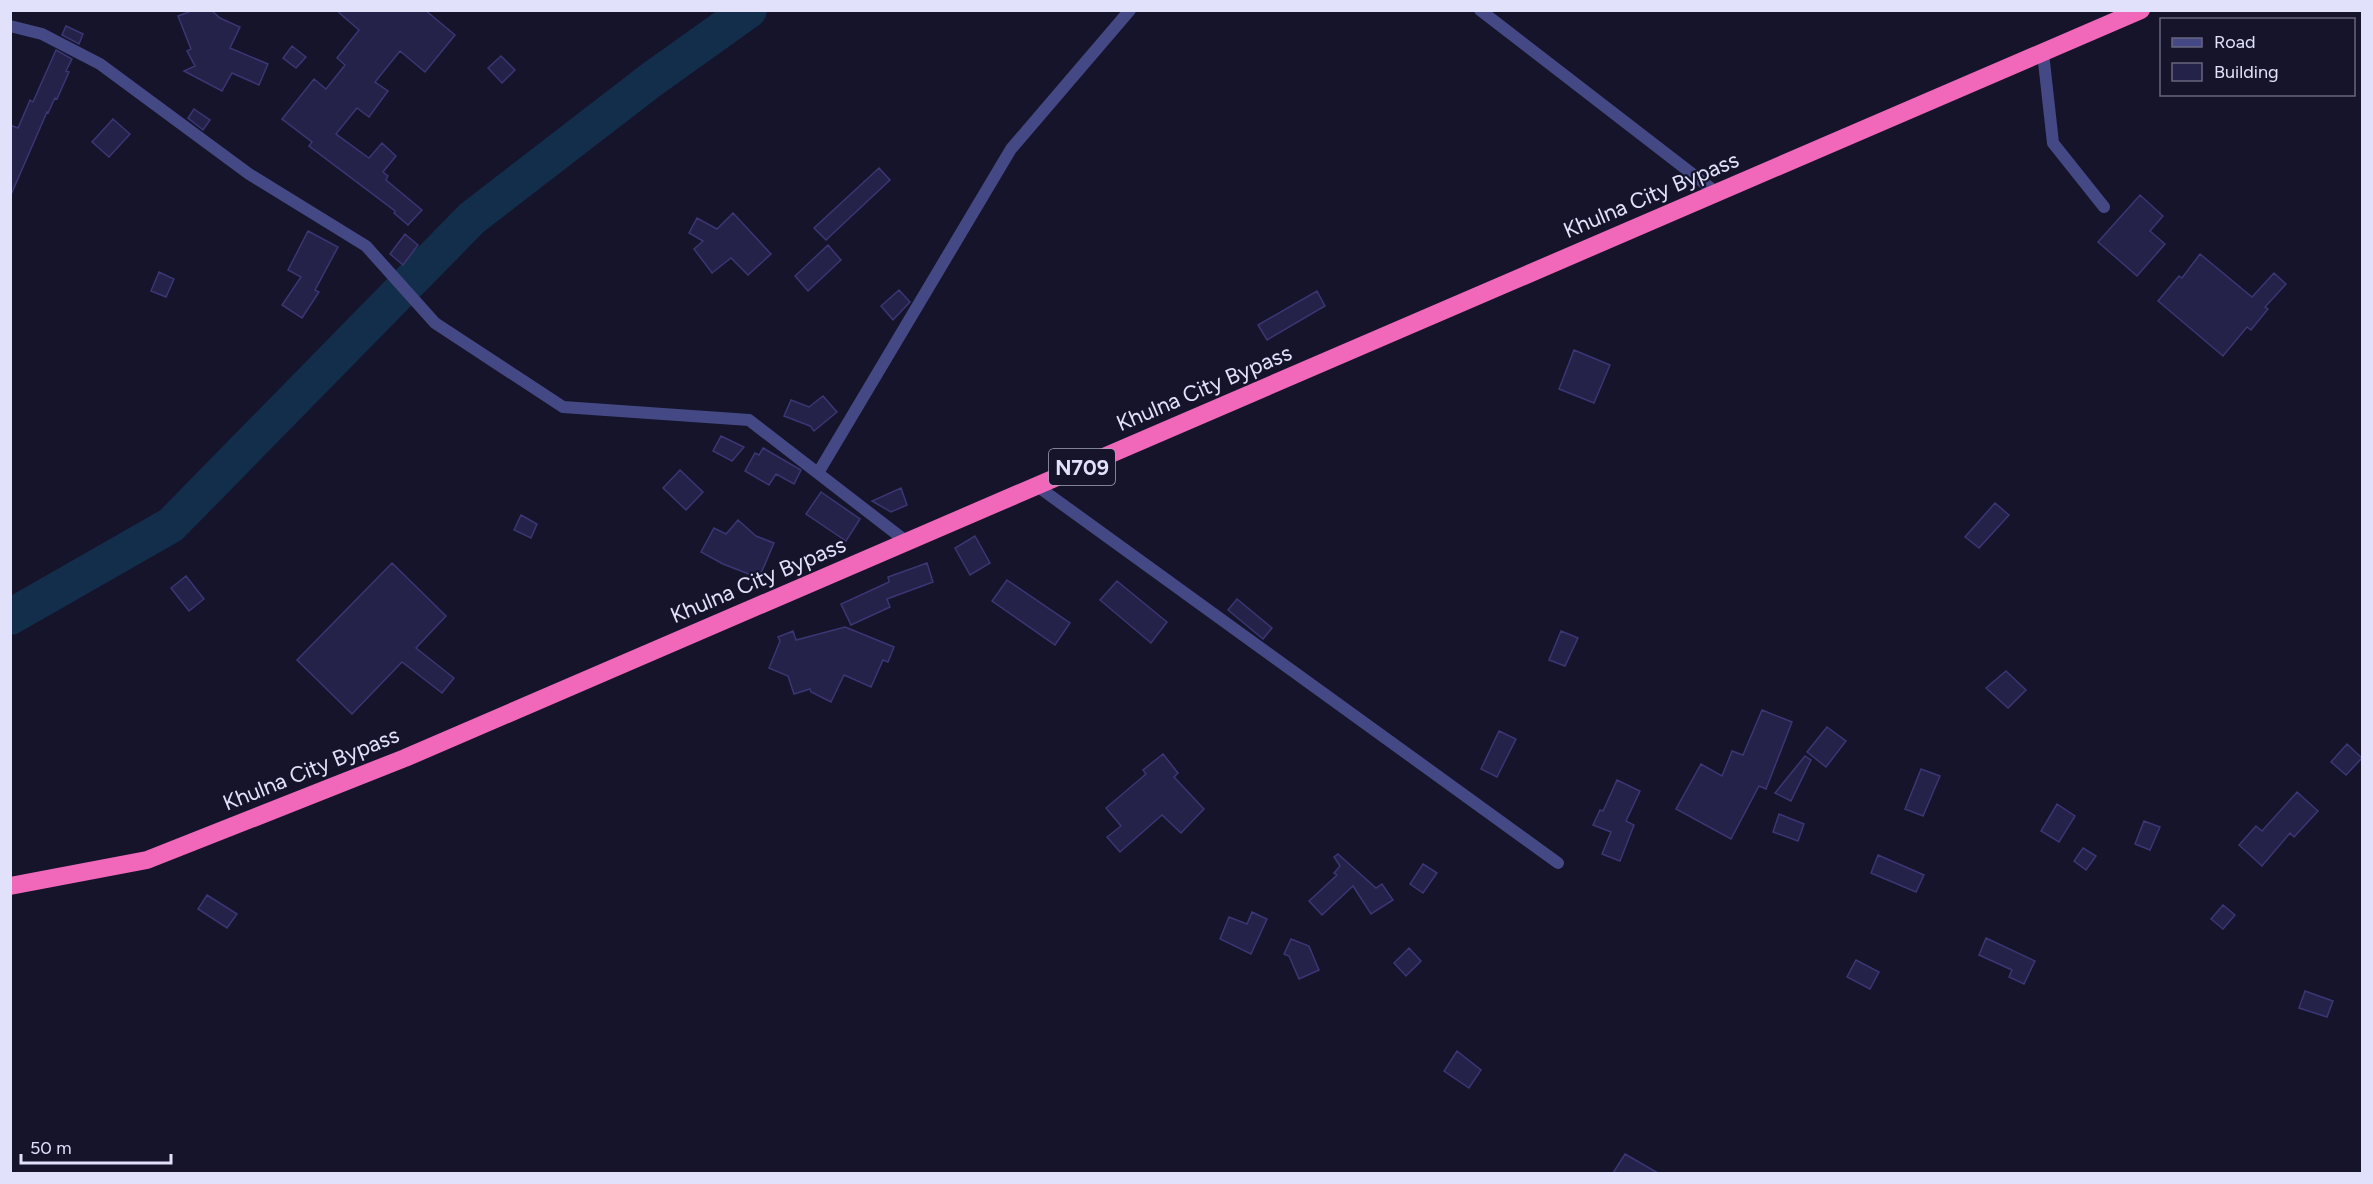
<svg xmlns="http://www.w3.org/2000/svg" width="2373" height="1184" font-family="Figtree,sans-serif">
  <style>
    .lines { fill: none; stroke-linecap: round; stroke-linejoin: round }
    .river { stroke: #132e4a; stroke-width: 36 }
    .building { fill: #25224a; stroke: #3b3674; stroke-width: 1.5 }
    .street { stroke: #444985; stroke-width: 12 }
    .highway { stroke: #f167ba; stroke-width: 18 }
    .labels { text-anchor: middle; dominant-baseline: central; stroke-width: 4.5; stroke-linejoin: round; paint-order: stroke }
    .shield { fill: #15142b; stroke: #a4a4bd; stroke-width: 1.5 }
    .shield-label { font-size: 21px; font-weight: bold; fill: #e1e1fc }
    .street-label { font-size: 22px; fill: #e1e1fc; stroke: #15142b }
  </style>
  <rect width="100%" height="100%" fill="#15142b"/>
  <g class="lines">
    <path class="river" d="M10,617L171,525L472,218L651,80L749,10"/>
  </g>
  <path class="building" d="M194,10H211L220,18L240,27L230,48L268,64L259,85L232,73L222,91L184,71L195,66L187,51L191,49L178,16Z
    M336,10H425L455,35L425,72L400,51L375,82L388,91L369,117L357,108L336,134L369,158L382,143L396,156L383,172L388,176L386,180L422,210L408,225L394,213L395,211L309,146L312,142L282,119L314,79L326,89L345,65L337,58L359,30Z
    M66,26L83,34L79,44L62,35Z
    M292,46L306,57L296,68L283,58Z
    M56,50L72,59L66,71L69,72L57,99L55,98L48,113L47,112L10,197V125L18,128L30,100L33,102Z
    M501,56L515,70L502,83L488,68Z
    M194,109L210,120L203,130L188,118Z
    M113,119L130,134L109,157L92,142Z
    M879,168L890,180L826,240L814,228Z
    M2140,195L2163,216L2150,231L2165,244L2137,276L2098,242Z
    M733,213L771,254L748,275L731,258L712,273L694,249L703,241L689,233L697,218L717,229Z
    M308,231L338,247L315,290L319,292L302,318L282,305L301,277L288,270Z
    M405,234L418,245L403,265L390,254Z
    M828,245L841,260L808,291L795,276Z
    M2200,254L2252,297L2274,273L2286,284L2265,307L2268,309L2251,330L2247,327L2223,356L2158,301L2179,276L2182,278Z
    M159,272L174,279L166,297L151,291Z
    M899,290L910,302L893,320L881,306Z
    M1317,291L1325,306L1267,340L1258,325Z
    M1574,350L1610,365L1594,403L1559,389Z
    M823,396L837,412L814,431L810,426L784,416L791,400L809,407Z
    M721,436L744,447L732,461L713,451Z
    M763,448L801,470L794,484L776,474L769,485L745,471L755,453L759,455Z
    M680,470L703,492L686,510L663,488Z
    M901,488L907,505L891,512L872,501Z
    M821,492L860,519L846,541L806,514Z
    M1995,503L2009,515L1979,548L1965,537Z
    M521,515L537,524L531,538L514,530Z
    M738,520L756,536L774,543L759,578L723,564L701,552L714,528L726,534Z
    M975,536L990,563L970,575L955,548Z
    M392,563L446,616L416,648L454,678L442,693L402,662L352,714L297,660Z
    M927,563L933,582L887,599L890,607L851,625L841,604L889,582L888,577Z
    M186,576L204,599L189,611L171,588Z
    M1007,580L1070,623L1055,645L992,601Z
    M1117,581L1167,622L1151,643L1100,600Z
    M1237,599L1272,628L1263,639L1228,610Z
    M845,627L894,647L888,662L883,660L871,687L844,675L831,702L811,692L810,689L794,694L788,676L769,668L780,641L778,637L793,631L796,640Z
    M1561,631L1578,638L1565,666L1549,660Z
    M2006,671L2026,690L2008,708L1986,688Z
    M1762,710L1792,722L1766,789L1759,786L1731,839L1676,809L1701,764L1722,776L1732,751L1743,755Z
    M1827,727L1846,741L1826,767L1807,752Z
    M1499,731L1516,739L1497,777L1481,769Z
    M2347,744L2362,758L2346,775L2331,762Z
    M1163,754L1178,773L1174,777L1204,809L1181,833L1162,815L1120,852L1107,837L1121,826L1106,808L1146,774L1143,770Z
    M1805,756L1811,760L1791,801L1775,793Z
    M1921,769L1940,776L1923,816L1905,809Z
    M1617,780L1640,791L1626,821L1634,825L1620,861L1602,854L1611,832L1593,825L1600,810L1603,811Z
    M2297,792L2318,811L2294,837L2290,833L2262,866L2239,845L2256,826L2262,831Z
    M2057,804L2075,816L2059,842L2041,831Z
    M1779,814L1804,824L1798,841L1773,832Z
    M2144,821L2160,827L2150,850L2135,844Z
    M2083,848L2096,856L2086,870L2074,861Z
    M1338,854L1376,888L1382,884L1393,900L1371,914L1353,886L1322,915L1309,901L1337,875L1334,873L1340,866L1334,857Z
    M1878,855L1924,875L1916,892L1871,873Z
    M1423,864L1437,873L1423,893L1410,884Z
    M207,895L237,914L227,928L198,909Z
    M2223,905L2235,915L2223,929L2211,919Z
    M1252,912L1267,919L1251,954L1220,939L1229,917L1247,924Z
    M1986,938L2035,961L2024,984L2009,977L2012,970L1979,955Z
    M1291,939L1309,946L1319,970L1299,979L1289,956L1284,954Z
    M1409,948L1421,961L1406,976L1394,963Z
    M1856,960L1879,972L1870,989L1847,977Z
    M2305,991L2333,1001L2327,1017L2299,1008Z
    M1457,1051L1481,1070L1469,1088L1444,1071Z
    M1625,1154L1658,1173H1613Z"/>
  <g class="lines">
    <path class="street" d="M1480,10L1717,193
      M10,26L42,34L100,64L249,174L366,246L435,323L563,407L749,420L907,542
      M2043,53L2053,143L2104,207
      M818,473L1011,149L1130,10
      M1037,486L1558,863"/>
    <path class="highway" d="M10,886L147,860L405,758L2141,10"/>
  </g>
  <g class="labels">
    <rect class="shield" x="1049" y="449" width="66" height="36" rx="4.5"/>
    <g class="shield-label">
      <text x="1082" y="467">N709</text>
    </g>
    <g class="street-label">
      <text transform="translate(1651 195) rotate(-23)">Khulna City Bypass</text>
      <text transform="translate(1204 388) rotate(-23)">Khulna City Bypass</text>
      <text transform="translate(758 580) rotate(-23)">Khulna City Bypass</text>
      <text transform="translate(311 769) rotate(-22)">Khulna City Bypass</text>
    </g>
  </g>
  <rect width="2373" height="1184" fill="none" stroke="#e1e1fc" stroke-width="24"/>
  <rect x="2160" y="18" width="195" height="78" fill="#15142b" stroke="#67667f" stroke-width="1.5"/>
  <rect x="2172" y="38" width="30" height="9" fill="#444985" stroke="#67667f" stroke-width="1.5"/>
  <text x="2214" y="48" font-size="18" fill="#e1e1fc">Road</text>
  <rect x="2172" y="63" width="30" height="18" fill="#25224a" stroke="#67667f" stroke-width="1.5"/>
  <text x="2214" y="78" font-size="18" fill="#e1e1fc">Building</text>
  <path d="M21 1154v9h150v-9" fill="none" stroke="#e1e1fc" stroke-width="3"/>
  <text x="30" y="1154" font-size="18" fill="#e1e1fc" stroke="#15142b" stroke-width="4.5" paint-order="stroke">50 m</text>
</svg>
